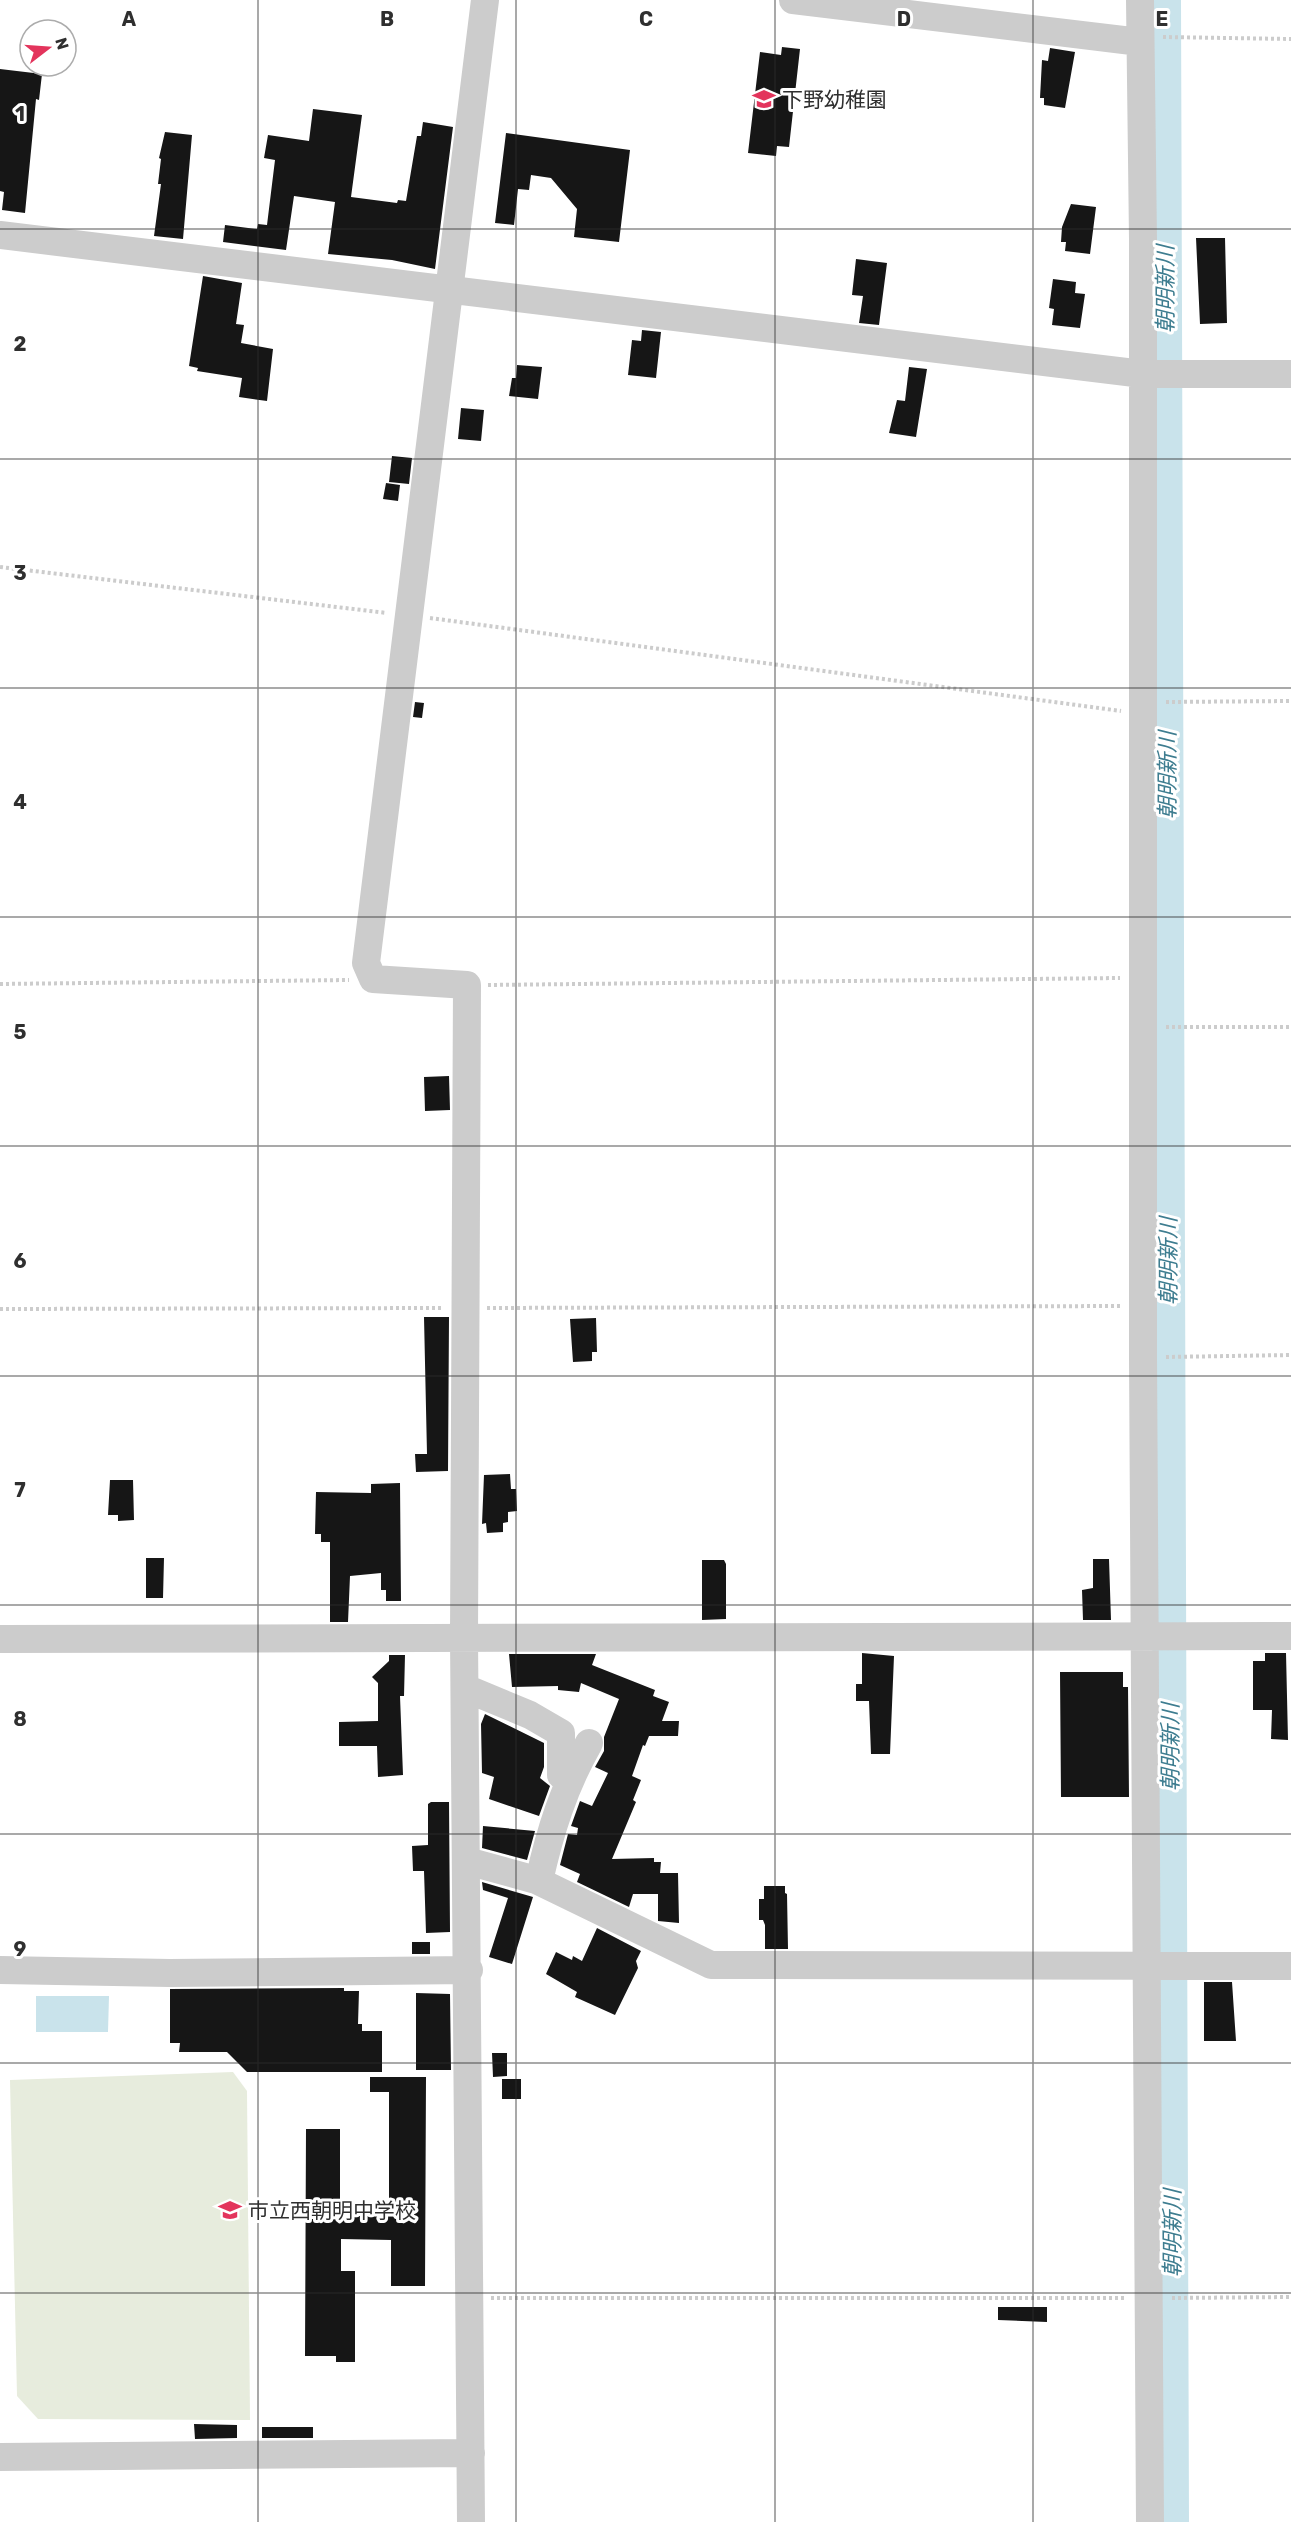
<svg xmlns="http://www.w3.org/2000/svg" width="1291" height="2522" font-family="Rubik,'Noto Sans JP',sans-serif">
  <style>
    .green { fill: #e7ecdd }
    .water { fill: #c9e3eb }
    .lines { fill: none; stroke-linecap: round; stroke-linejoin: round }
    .river { stroke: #c9e3eb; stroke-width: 34 }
    .building { fill: #161616 }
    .path { stroke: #ccc; stroke-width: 4; stroke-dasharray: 3 3; stroke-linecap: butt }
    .minor { stroke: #ccc; stroke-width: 28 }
    .grid { fill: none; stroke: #2f2f2f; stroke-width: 1.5; stroke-opacity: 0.55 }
    .labels { text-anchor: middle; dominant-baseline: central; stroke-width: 6; stroke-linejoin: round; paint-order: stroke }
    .poi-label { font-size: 21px; fill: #2f2f2f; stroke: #fff; text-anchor: start }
    .water-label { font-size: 22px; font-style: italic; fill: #3e7d90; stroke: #fff }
    .grid-label { font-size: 20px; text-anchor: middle; font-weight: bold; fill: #2f2f2f; stroke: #fff; stroke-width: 6; stroke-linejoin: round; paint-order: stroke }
  </style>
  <rect width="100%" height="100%" fill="#fff"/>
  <path class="green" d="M233,2072L247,2091L250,2420L38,2419L17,2396L10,2080Z"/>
  <path class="water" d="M36,1996H109L108,2032H36Z"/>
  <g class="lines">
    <path class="river" d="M1164,0L1172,2522"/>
  </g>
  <path class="building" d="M782,47L800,49L789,147L777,146L776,156L748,153L760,52L781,55Z
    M1050,48L1075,52L1065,108L1044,105V98H1040L1042,60L1048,61Z
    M0,69L42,74L39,100L36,99L25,213L2,210L4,192L0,191Z
    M313,109L362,115L351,197L397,203L398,200L406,201L417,136H421L423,122L453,127L435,269L392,260L328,254L335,202L294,196L286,250L223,242L225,225L257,229L258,224L267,225L275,160L264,158L268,135L309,141Z
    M165,132L192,135L183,239L154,236L161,184H158L161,159L159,158Z
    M506,133L630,150L619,242L574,237L577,209L551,178L531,175L529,190L518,189L514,225L495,223Z
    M1071,204L1096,207L1090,254L1065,251L1066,242H1061L1062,227Z
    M1196,238H1225L1227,323L1200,324Z
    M856,259L887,263L879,325L859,323L863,296L852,295Z
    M203,276L242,283L236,324L244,325L241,343L273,349L267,401L239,397L242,378L197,371L198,368L189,366Z
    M1053,279L1076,282L1075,293L1085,294L1080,328L1052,325L1054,309L1049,308Z
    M642,330L661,332L656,378L628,375L632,340L641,341Z
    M517,365L542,367L538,399L509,396L512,378H516Z
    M909,367L927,369L916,437L889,433L897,400L905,401Z
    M461,408L484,410L481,441L458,439Z
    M392,456L412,458L409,484L389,482Z
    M386,483L400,485L398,501L383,499Z
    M415,702L424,703L422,718L413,717Z
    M449,1076L450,1110L425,1111L424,1077Z
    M424,1317H449L448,1471L416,1472L415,1454H427Z
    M596,1318L597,1352H592V1361L573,1362L570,1319Z
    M510,1474L511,1489H516L517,1511L508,1512V1522L503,1523V1532L487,1533L486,1523L482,1524L484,1475Z
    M110,1480H133L134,1520L118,1521V1515H108Z
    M400,1483L401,1601H386V1590H381V1573L350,1576L348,1622H330V1542H321V1534H315L316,1492L371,1493V1484Z
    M146,1558H164L163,1598H146Z
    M1093,1559H1109L1111,1620H1083L1082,1590L1093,1588Z
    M702,1560H724L726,1564V1619L702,1620Z
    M862,1653L894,1656L890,1754H871L869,1701H856V1684H862Z
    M1265,1653H1286L1288,1740L1271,1739L1272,1710H1253V1661H1265Z
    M509,1654H596L592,1665L655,1690L653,1696L669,1702L662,1721H679L678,1736H649L645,1746L643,1745L632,1776L641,1780L633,1800L636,1802L612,1859L654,1858V1862H661L660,1873H678L679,1923L658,1921V1894H633L629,1907L577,1882L580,1874L560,1865L568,1834L577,1835L578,1828L571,1826L580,1801L592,1806L608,1773L595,1767L604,1751V1737L619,1699L581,1683L579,1692L558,1690V1686L512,1687Z
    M389,1655H405L404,1696H400L403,1775L378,1777L377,1746H339V1722L378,1721V1683L372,1677L389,1661Z
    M1060,1672H1123V1687H1128L1129,1797H1061Z
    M485,1714L544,1743V1767L540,1778L550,1786L539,1816L489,1799L494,1777L482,1773L481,1724Z
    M431,1802H449L450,1932L426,1933L424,1871H413L412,1846L428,1845V1804Z
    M483,1826L535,1831L527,1860L482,1848Z
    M482,1882L533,1897L512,1964L489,1957L508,1898L483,1890Z
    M764,1886H785V1893L787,1894L788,1949H765V1925L763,1920H759V1899H764Z
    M597,1928L641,1951L636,1961L638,1968L615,2015L575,1997L577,1992L546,1974L556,1952L572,1960L573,1956L582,1961Z
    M412,1942H430V1954H412Z
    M1204,1982H1232L1236,2041H1204Z
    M344,1988V1991H359L358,2024H362V2031H382V2072H247L227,2052H179L180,2043H170V1989Z
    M416,1993L450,1994L451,2070H416Z
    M492,2053H507V2076L493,2077Z
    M370,2077H426L425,2286H391V2240L341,2239V2271H355V2362H336V2356H305L306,2129H340V2206H389V2092H370Z
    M502,2079H521V2099H502Z
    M998,2307H1047V2322L998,2320Z
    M194,2424L237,2425V2438L195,2439Z
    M262,2427H313V2438H262Z"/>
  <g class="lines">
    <path class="path" d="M1163,37L1291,39
      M0,567L387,613
      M430,618L1121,711
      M1166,702L1291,701
      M0,984L349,980
      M488,985L1120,978
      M1166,1027H1291
      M487,1308L1121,1306
      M0,1309L443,1308
      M1166,1357L1291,1355
      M491,2298H1125
      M1172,2298L1291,2297"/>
    <path class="minor" d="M793,0L1140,42
      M1140,0L1143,239V1358L1150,2522
      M0,235L1143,374H1291
      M0,1639L1291,1636
      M465,1688L530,1715L561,1733V1775L569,1778
      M467,1861L536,1880L711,1965L1291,1966
      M539,1881C550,1831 564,1787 589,1743
      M0,1970L170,1973L469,1970
      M0,2457L471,2453
      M471,2522L464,1636L467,985L373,979L366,963L485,0"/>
  </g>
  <path class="grid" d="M258,0V2522M516,0V2522M775,0V2522M1033,0V2522M0,229H1291M0,459H1291M0,688H1291M0,917H1291M0,1146H1291M0,1376H1291M0,1605H1291M0,1834H1291M0,2063H1291M0,2293H1291"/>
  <defs>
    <g id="school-bare" transform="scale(1.8)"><path d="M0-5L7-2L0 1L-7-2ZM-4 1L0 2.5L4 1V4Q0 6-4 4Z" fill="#e3345c" stroke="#fff" stroke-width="2.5" paint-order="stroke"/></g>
  </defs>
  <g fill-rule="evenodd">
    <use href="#school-bare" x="764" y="99"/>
    <use href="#school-bare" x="230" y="2210"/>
  </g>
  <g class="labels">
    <g class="poi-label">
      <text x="782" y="99">下野幼稚園</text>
      <text x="248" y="2210">市立西朝明中学校</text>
    </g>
    <g class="water-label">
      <text transform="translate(1165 289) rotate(-90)">朝明新川</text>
      <text transform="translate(1167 775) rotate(-90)">朝明新川</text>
      <text transform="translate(1168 1261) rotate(-90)">朝明新川</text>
      <text transform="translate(1170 1747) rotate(-90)">朝明新川</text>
      <text transform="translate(1172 2233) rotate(-90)">朝明新川</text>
    </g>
  </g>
  <g class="grid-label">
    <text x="129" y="26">A</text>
    <text x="387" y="26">B</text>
    <text x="646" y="26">C</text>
    <text x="904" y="26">D</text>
    <text x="1162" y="26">E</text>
    <text x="20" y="121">1</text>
    <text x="20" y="351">2</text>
    <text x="20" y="580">3</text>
    <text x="20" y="809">4</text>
    <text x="20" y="1039">5</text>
    <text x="20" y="1268">6</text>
    <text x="20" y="1497">7</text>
    <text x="20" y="1726">8</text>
    <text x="20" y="1956">9</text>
  </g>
  <g transform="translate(48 48) rotate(73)"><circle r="28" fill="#ffffff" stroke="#acacac" stroke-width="1.5"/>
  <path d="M0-4.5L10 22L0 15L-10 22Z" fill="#e3345c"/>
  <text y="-9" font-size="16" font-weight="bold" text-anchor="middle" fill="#2f2f2f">N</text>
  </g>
</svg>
